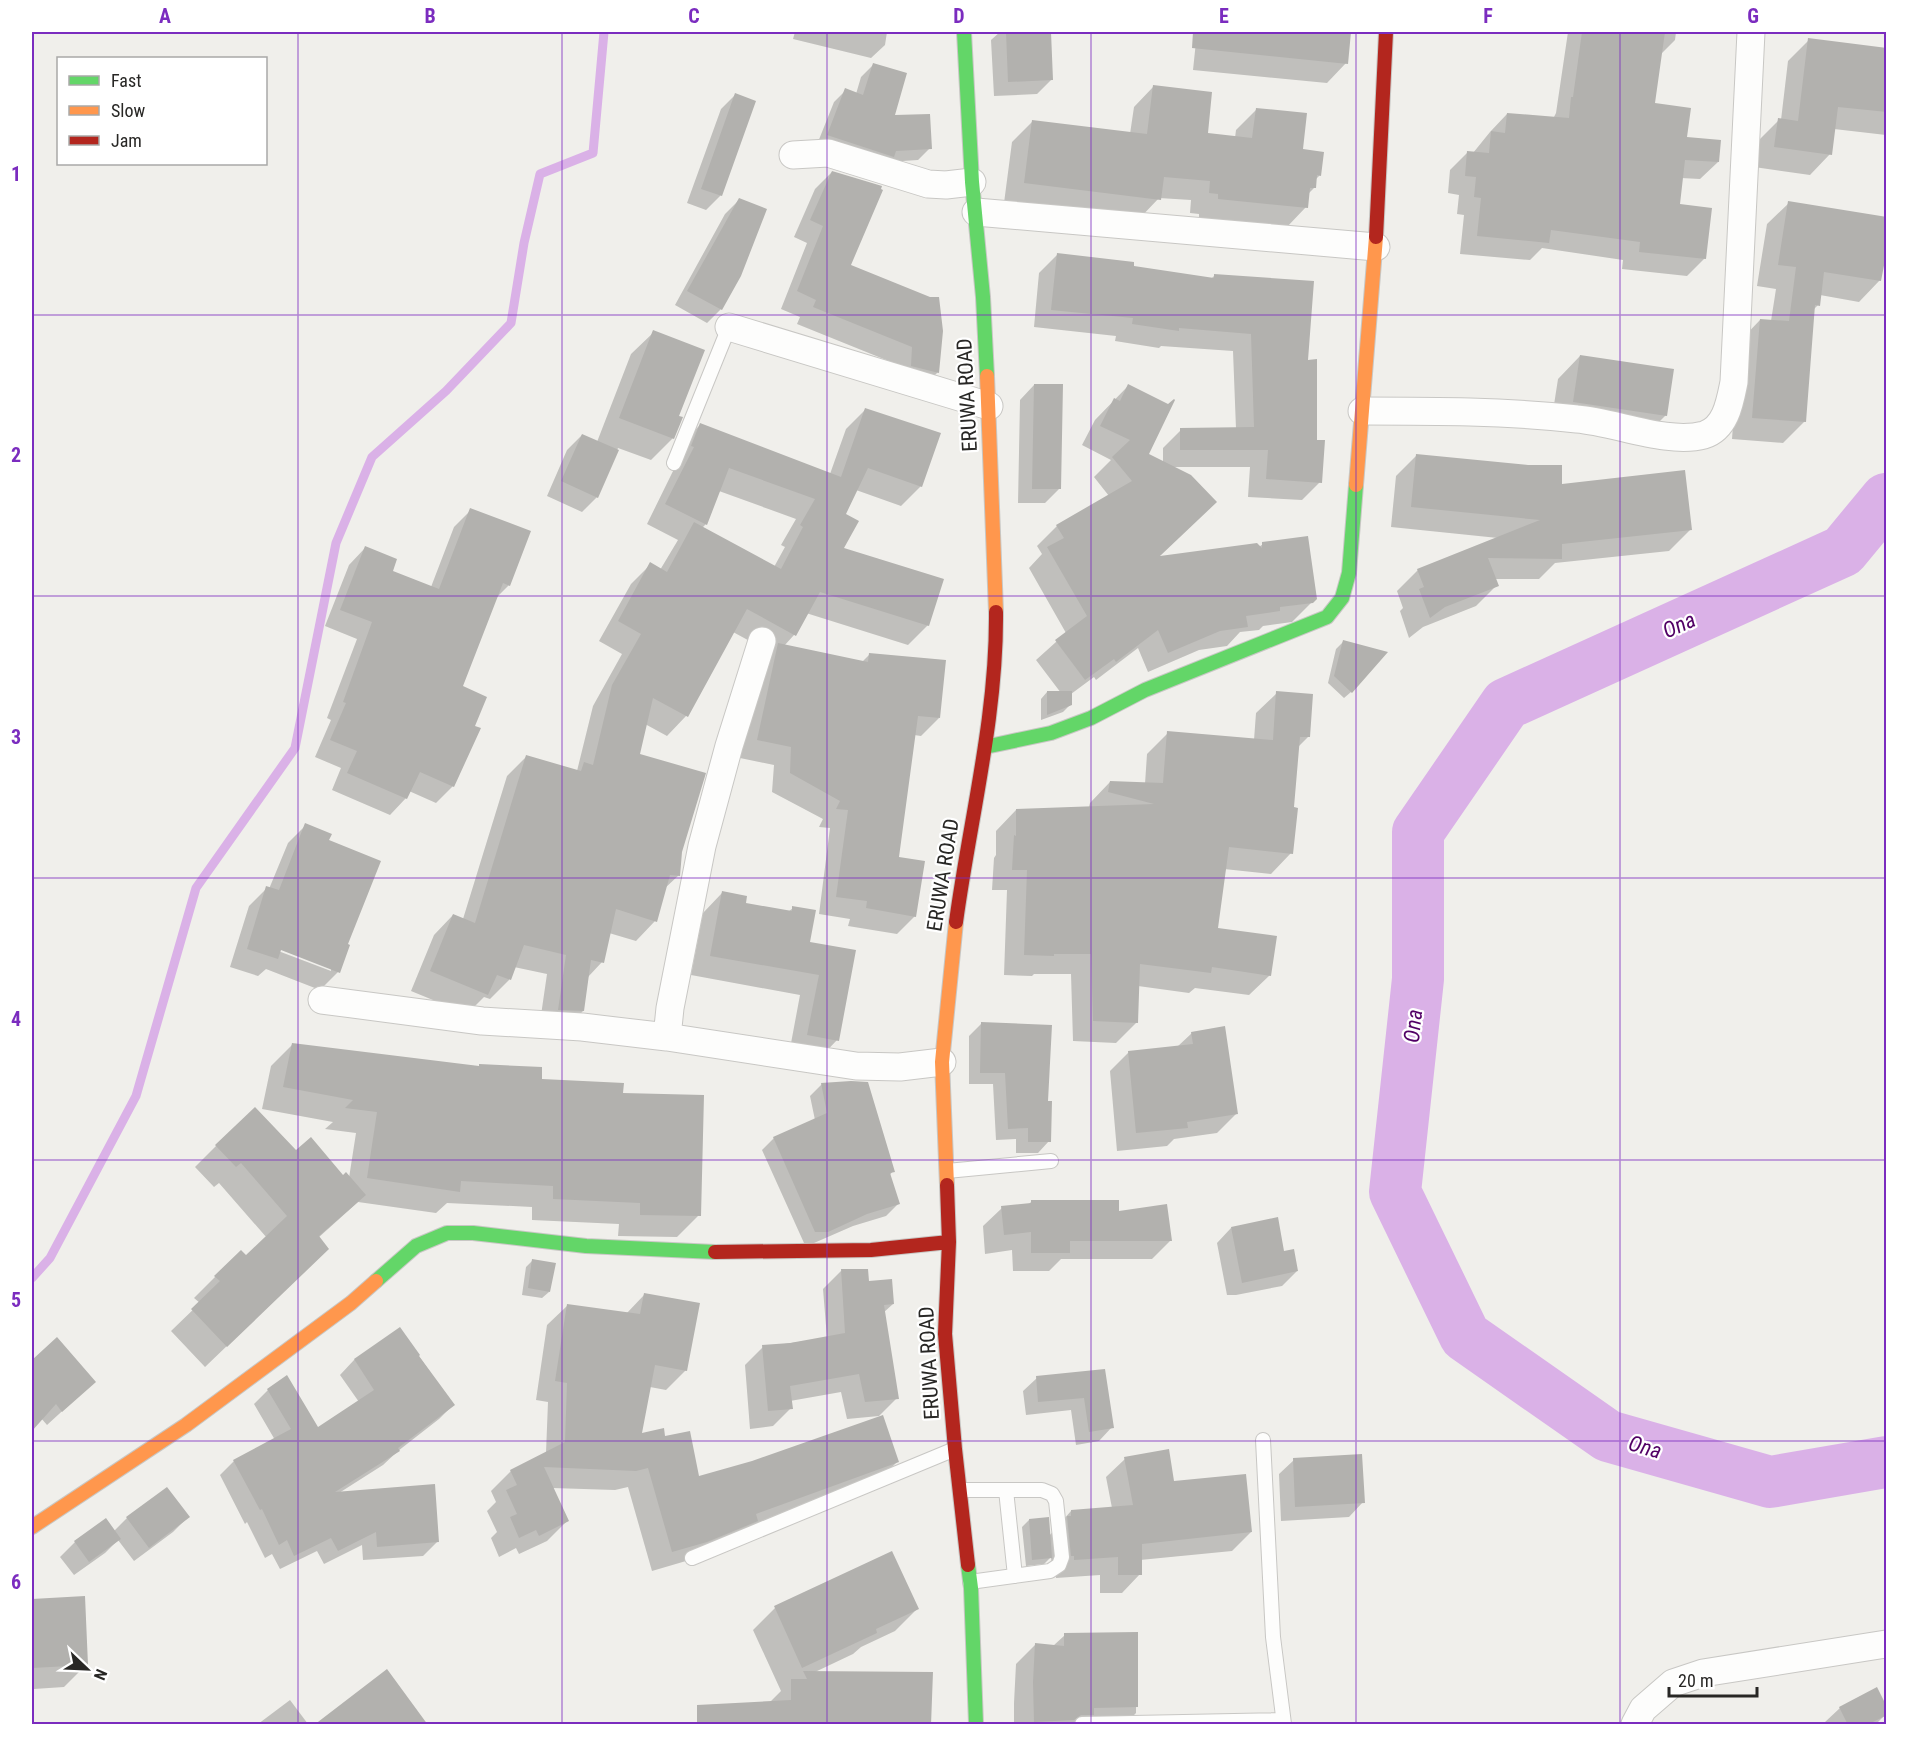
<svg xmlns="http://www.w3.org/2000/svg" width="1918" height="1756" font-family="'Roboto Condensed',sans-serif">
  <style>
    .shadow { fill: #0003; fill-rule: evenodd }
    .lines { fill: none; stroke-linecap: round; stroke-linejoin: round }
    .stream { stroke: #dab1e7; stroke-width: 9 }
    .river { stroke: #dab1e7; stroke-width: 52 }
    .building { fill: #b2b1ae }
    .lane-casing { stroke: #c8c7c4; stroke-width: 16 }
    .street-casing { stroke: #c8c7c4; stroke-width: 29 }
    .fast-casing { stroke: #c8c7c4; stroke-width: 16 }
    .slow-casing { stroke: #c8c7c4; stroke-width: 16 }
    .jam-casing { stroke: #c8c7c4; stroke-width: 16 }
    .lane { stroke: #fdfdfc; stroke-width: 14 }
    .street { stroke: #fdfdfc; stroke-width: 27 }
    .fast { stroke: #63d668; stroke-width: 14 }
    .slow { stroke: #ff974d; stroke-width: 14 }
    .jam { stroke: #b3261e; stroke-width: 14 }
    .grid { fill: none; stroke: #7b2cbf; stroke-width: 1.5; stroke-opacity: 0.55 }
    .labels { text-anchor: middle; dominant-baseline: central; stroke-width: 4.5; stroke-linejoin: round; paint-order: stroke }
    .street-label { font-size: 21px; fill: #282725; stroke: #fff }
    .water-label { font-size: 22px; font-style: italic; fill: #510065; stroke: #fff }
    .neatline { fill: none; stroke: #7b2cbf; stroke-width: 2 }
    .grid-label { font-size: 20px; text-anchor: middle; font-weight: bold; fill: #7b2cbf }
  </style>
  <rect width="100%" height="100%" fill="#f0efeb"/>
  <path class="shadow" d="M795,32H887L885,45L871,58L793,39Z
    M1000,32H1049L1052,79L1037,94L994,96L991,40Z
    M1197,32H1350L1346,63L1327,83L1193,70Z
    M1568,32H1676L1675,40L1660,55L1653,105L1686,138L1718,162L1700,179L1681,178L1678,205L1705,258L1687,276L1622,269L1623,260L1542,248L1530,260L1460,254L1464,215L1457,214L1459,195L1448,193L1450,170L1467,153H1473L1490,132L1507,114L1553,119L1556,113Z
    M1809,40L1886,49V135L1834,129L1830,154L1810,175L1754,167L1758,141L1779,120H1781L1788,61Z
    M873,65L893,117L930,148L918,160L887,162L816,147L834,102L846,90L856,94L861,77Z
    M1154,86L1207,134L1235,138L1236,130L1256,110L1301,151L1320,175L1315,180L1314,188L1308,194L1306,207L1286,228L1199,219V214L1190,213L1191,200L1159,198L1139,219L1004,203L1012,142L1032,122L1130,134L1134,107Z
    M735,95L721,195L706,210L687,203L721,109Z
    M832,172L849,266L938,372L921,389L896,364L797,324L800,317L781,309L807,243L794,237L815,189Z
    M739,200L721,309L707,323L675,305L725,214Z
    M1789,203L1880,280L1859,302L1820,295L1818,305L1813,310L1805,421L1783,443L1732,439L1739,342L1760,320L1771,321L1776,289L1757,286L1767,224Z
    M1057,255L1211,279L1215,275L1306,361L1320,482L1302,500L1248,497L1250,467H1172L1157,558L1259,547L1263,544L1315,599L1292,622L1263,626L1259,630L1240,632L1227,646L1199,650L1148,672L1138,648L1096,680L1094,677L1071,694V704L1063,712L1041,720V699L1047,692L1061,693L1036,660L1066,633L1029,568L1042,554L1037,546L1057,526L1109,496L1094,477L1111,460L1082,445L1095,420L1128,386L1147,455L1163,463V448L1181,430L1236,429L1233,351L1161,346L1159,348L1115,341L1116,336L1034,327L1039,273Z
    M654,332L677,417L673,438L651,460L618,448L597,497L582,512L547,496L567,450L582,435L597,442L631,354Z
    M1580,356L1666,415L1644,437L1551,424L1558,379Z
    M1034,385L1059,489L1045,503H1018L1020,400Z
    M866,409L921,486L901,506L856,490L844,515L842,549L928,625L908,645L806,613L794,635L784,646L862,662L870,654L939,718L921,736L914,735L897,858L915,916L897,934L848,926L850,919L819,914L830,828L819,827L823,819L772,792L774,765L740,758L760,663L770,652L733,632L686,716L667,736L645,724L638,755L680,852L679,875L664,889L655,921L636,941L609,933L602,962L588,977L583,1011L563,1031L539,1029L547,974L514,967L509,980L490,999L484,997L467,1014L411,991L434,935L453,915L463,919L507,776L527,756L577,771L593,706L622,654L599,641L631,584L651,564L660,570L678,540L647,524L675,467L680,445L700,425L830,474L846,429ZM719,491L796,519L781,545L785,547L774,567L702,528L706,524Z
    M1417,455L1690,530L1669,551L1555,563L1539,579H1495L1497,585L1476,606L1423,627L1409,638L1400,611L1403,608L1397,591L1418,570L1498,538L1391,527L1396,476Z
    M471,510L509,585L495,599L461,687L473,726L453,786L436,803L409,791L406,798L390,815L332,790L341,768L315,757L331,720L327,718L357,639L325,626L349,565L365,548L391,571L431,587L454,527Z
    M1343,642L1351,692L1344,698L1328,683L1336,649Z
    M1277,693L1308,737L1298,747L1292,809L1291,853L1271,874L1224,869L1216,929L1270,975L1249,995L1195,988L1189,993L1138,986L1137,1022L1116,1043L1073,1041L1071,974H1034L1032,976L1004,975L1007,890H992L994,858L996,855V831L1016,810L1089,807L1090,803L1110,782L1145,784L1147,754L1168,733L1254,740L1256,713Z
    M306,825L328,841L346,945L338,972L320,990L266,969L258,976L230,967L249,906L267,888L269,889L288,843ZM274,946L331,968V971L273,949Z
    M722,893L744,904L788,912L793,908L808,943L854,952L837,1040L818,1060L789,1054L800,995L691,975L703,913Z
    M981,1024L1047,1103L1049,1141L1038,1153H1016V1139L996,1140L993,1084H969V1036Z
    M1192,1033L1236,1114L1217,1133L1174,1139L1167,1146L1117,1151L1110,1071L1129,1052L1177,1047Z
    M293,1044L540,1080L622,1095L699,1215L677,1237L618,1236L619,1224L532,1220V1207L447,1203L436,1213L358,1202L318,1238L306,1270L205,1367L171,1331L200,1303L194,1298L215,1277L246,1257L267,1238L219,1183L214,1187L195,1167L216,1146L296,1152L342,1177L349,1178L356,1133L325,1129L333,1122L262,1109L271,1066Z
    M822,1084L893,1171L889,1176L898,1204L886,1216L853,1226L814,1243H804L762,1150L774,1138L815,1120L810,1096Z
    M1031,1202L1117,1212L1171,1240L1152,1259H1061L1049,1271H1013L1012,1250L985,1254L983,1226L1002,1208L1028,1205Z
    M1231,1228L1283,1252L1297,1271L1282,1286L1236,1295H1227L1217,1243Z
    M533,1260L549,1292L542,1298L522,1295L526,1267Z
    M841,1271L868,1282L893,1304L883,1313L897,1398L879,1416L847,1419L841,1392L790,1401L791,1408L773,1426L750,1429L745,1365L763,1347L827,1338L823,1289Z
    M645,1294L686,1370L666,1390L650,1387L640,1435L664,1438L698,1478L897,1462L877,1482L686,1561L652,1571L628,1487L615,1490L552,1488L567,1521L547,1541L519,1554L516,1548L499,1557L491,1538L497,1532L487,1511L496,1502L491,1491L511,1471L546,1453L548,1402L536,1400L547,1325L567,1306L626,1314Z
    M400,1329L453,1405L439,1419L398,1451L383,1465L339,1493L438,1541L423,1556L363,1560L362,1545L324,1564L317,1551L280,1569L272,1554L265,1558L247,1522L245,1524L220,1475L234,1461L275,1440L254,1404L268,1390L317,1429L359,1402L340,1375L354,1360Z
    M57,1340L94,1382L47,1425L41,1418L32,1429V1362Z
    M1104,1371L1112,1427L1099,1441L1076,1445L1071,1410L1026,1415L1023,1391L1037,1378Z
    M1125,1459L1173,1483L1251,1532L1232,1551L1140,1560V1574L1122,1593H1100V1575L1056,1578V1574H1053L1051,1557L1044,1564L1026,1566L1022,1527L1029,1520L1049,1536L1071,1511L1112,1508L1106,1477Z
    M1294,1460L1363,1502L1349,1517L1281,1521L1279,1474Z
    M188,1517L173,1532L134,1561L118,1540L105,1553L74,1575L60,1557L75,1542L106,1520L114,1531L127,1518Z
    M83,1598L86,1665L64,1687L34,1689L32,1691V1600Z
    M775,1608L917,1609L895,1631L861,1647L853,1654L815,1672L930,1724H696L715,1706L769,1703L781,1691L753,1630Z
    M1136,1634V1713L1125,1724H1014V1703L1016,1664L1036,1644L1053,1646L1065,1635Z
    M290,1700L308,1724H258Z
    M1840,1708L1886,1714L1876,1724H1826L1825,1722Z"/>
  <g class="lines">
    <path class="stream" d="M32,1278L50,1258L136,1096L196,888L295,748L336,543L372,457L446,391L511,323L524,243L540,174L593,153L604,32"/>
    <path class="river" d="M1886,499L1843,551L1506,704L1418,832V979L1395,1192L1465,1336L1608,1436L1770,1482L1886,1462"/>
  </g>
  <path class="building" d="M1006,32H1051L1053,80L1008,82Z
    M1193,32H1351L1348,64L1192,48Z
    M1582,32H1665L1655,103L1691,108L1687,137L1721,140L1719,162L1685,160L1680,204L1712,208L1706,259L1639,252L1640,242L1551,230L1549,243L1477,236L1481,198L1474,197L1476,177L1465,176L1467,151L1489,153L1491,131L1505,133L1507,113L1569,118L1571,97H1573Z
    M1808,38L1887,48V112L1838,107L1832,155L1774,147L1778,118L1798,121Z
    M873,63L907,73L895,115L930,114L932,149L896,151L894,157L827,135L845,88L863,95Z
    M1153,85L1212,92L1208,133L1252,138L1256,108L1307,113L1303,149L1324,152L1321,176L1317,175L1316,188H1310L1308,208L1218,199V194L1209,193L1210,181L1164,177L1161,200L1024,183L1032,120L1147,134Z
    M735,93L756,101L722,196L701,189Z
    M832,171L882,186L881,189L883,190L851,265L930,297H939L943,331L939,373L911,366L912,347L813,307L816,300L797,291L823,226L810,220Z
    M739,198L767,209L741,276L722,310L687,291Z
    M1788,201L1887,217V250L1881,281L1824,272L1820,306L1815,305L1806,422L1752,418L1760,319L1789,321L1796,267L1778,265Z
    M1057,253L1134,262V266L1214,278V274L1314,281L1308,360L1317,359V440H1325L1322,483L1266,479L1268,450H1180V428L1254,427L1251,334L1179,328V331L1132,324L1133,318L1051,310Z
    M653,330L705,350L679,416L683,417L674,439L619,418Z
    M1580,355L1674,369L1667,416L1573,402Z
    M1034,384H1063L1061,489H1032Z
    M1128,384L1168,404L1174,399L1175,400L1149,454L1191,475L1217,502L1160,556L1257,543L1262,548V542L1308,536L1317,599L1313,603L1280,607V611L1246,616L1248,627L1220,631L1168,653L1158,630L1116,662L1114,659L1085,680L1055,640L1087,616L1047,547L1064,538L1056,525L1132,481L1112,457L1130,440L1100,426L1114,398L1120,401Z
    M865,408L941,433L922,487L868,468L846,514L859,521L844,548L944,579L929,626L820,592L796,636L747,609L688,717L653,698L640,754L706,773L682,852L680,876L670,875L657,922L616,909L604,963L591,960L584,1011L558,1010L566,955L524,945L511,980L497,975L488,995L430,971L453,914L475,923L526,755L581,771L584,762L593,765L612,685L641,634L618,621L650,562L667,572L694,522L781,569L803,527L800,525L815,499L729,468L707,525L665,504L694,447L691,446L700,423L841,477Z
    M582,434L619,450L598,498L561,481Z
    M1416,454L1528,465H1562V484L1685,470L1692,530L1562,544V559L1488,558L1499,586L1445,607L1430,618L1419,589L1424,587L1417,569L1540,520L1411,507Z
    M470,508L531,531L510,586L503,583L463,686L487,697L475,726L481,728L454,787L420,772L407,799L347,773L357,751L330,740L346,703L343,702L372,622L340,610L365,546L397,559L393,571L439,589Z
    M1343,640L1388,652L1352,693L1334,676Z
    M778,643L868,662L869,653L946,660L940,718L918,716L899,857L925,861L916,917L866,908L867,901L836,897L848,810L836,809L840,801L790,773L791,747L757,740Z
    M1047,691H1072V705L1047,715Z
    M1276,691L1313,694L1310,737H1300L1294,807L1298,808L1293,854L1229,847L1218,928L1277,936L1271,976L1212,967L1211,973L1140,964L1138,1023L1093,1021L1091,954H1054V956L1024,955L1027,870H1012L1014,835L1016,836V809L1154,804L1108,792L1110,781L1163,783L1167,731L1273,740Z
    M305,823L332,834L329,840L381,861L348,944L350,945L340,973L281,950L278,959L247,949L266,886L279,890Z
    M722,891L747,896L746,903L792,911V906L816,910L810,942L856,950L839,1041L807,1035L819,975L710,956Z
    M981,1022L1052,1025L1048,1101H1052L1051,1142H1028V1128L1008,1129L1005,1073H980Z
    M1225,1026L1238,1114L1187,1122L1188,1128L1136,1133L1128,1051L1193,1044L1191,1032Z
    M292,1043L479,1066V1064L542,1067V1079L624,1083L623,1093L704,1095L701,1216L640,1215V1203L553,1199V1186L461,1181L460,1192L367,1178L377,1112L345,1108L353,1100L283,1087Z
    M851,1081L868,1082L895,1172L890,1173L900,1204L867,1214L828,1232H815L773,1137L827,1113L821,1083Z
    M255,1107L296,1150L311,1137L343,1175L346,1172L366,1195L319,1236L329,1249L227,1347L191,1309L220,1281L214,1276L241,1250L246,1255L287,1216L241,1163L236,1167L215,1145Z
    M1031,1200H1119V1211L1167,1204L1172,1241H1070V1253H1031V1232L1004,1235L1001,1206L1031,1203Z
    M1278,1217L1284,1251L1294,1249L1298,1271L1242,1283L1231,1227Z
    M532,1259L556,1263L550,1292L528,1288Z
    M841,1269H868L869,1281L892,1279L894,1304L884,1305L899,1399L865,1402L859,1374L790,1386L793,1409L768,1411L762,1345L790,1343L845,1333Z
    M644,1293L700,1303L687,1371L655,1365L642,1433L664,1428L665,1436L690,1431L699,1476L752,1461L883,1415L899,1462L756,1514L758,1521L707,1542L672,1552L648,1468L636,1471L544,1467L569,1521L539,1536L536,1530L519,1538L510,1517L517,1514L506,1490L517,1485L510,1470L565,1442L567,1383L555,1381L567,1304L640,1314Z
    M400,1327L420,1355L419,1356L455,1405L398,1448L400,1451L335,1492L435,1484L439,1542L377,1547L376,1532L338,1551L331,1538L294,1556L287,1540L279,1545L262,1509L260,1510L233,1460L291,1429L267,1389L287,1375L318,1427L374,1390L354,1359Z
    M57,1337L96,1382L62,1412L56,1404L32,1431V1360Z
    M1105,1369L1114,1428L1089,1432L1084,1398L1038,1402L1036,1376Z
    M1169,1449L1174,1481L1246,1474L1252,1532L1142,1544V1575H1118V1557L1074,1560V1556H1071L1067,1516H1071V1510L1133,1505L1124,1457Z
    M1362,1454L1365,1503L1295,1507L1293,1458Z
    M167,1487L190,1517L149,1548L126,1517Z
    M1049,1517L1052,1558L1032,1560L1029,1519Z
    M106,1518L121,1539L89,1562L74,1541Z
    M892,1551L919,1609L876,1629L877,1633L802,1668L774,1606Z
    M85,1596L88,1665L32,1668V1599Z
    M1138,1632V1707L1094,1708V1715H1081L1074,1720L1034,1722L1033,1682L1035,1643L1064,1646V1633Z
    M387,1669L428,1725H314Z
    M803,1671L933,1672L931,1725H697V1705L791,1700V1679H807Z
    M1877,1687L1887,1707V1715L1867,1725H1848L1839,1707Z"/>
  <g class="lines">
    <g class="lane-casing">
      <path id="lane" d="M674,463L729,327
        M947,1171L1051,1161
        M1263,1440L1273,1637L1284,1724
        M960,1490H1042L1052,1494L1056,1501L1062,1557L1059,1565L1050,1571L970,1582
        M1006,1490L1015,1576
        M692,1558L955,1449
        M1082,1724L1283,1720"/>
    </g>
    <g class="street-casing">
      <path id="street" d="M793,155L828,153L928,184L946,185L972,182
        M976,212L1376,247
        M729,327L989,406
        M1362,411C1434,411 1506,411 1577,419C1615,422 1668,445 1704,435C1726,428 1730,402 1734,382L1751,32
        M322,1000L482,1021L582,1027L667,1037L856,1066L900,1067L942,1062
        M667,1037L670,1008L702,846L729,746L762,641
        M1635,1724L1643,1709L1673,1683L1703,1673L1886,1644"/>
    </g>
    <g class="fast-casing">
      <path id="fast" d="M964,32L972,182L983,297L987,376
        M985,747L1051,733L1091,718L1145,690L1327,617L1342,598L1349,573L1356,485
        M376,1281L416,1246L447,1233H473L586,1246L715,1252
        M968,1565L971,1588L976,1724"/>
    </g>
    <g class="slow-casing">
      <path id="slow" d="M987,376L996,612
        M1356,485L1376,237
        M947,1185L942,1062L956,922
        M32,1527L186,1425L351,1303L376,1281"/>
    </g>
    <g class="jam-casing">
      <path id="jam" d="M1376,237L1386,32
        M956,922C970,819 997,717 996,612
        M947,1185L949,1242L945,1334L955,1449L968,1565
        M715,1252L871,1250L949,1242"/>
    </g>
    <use href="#lane" class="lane"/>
    <use href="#street" class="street"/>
    <use href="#fast" class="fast"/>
    <use href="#slow" class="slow"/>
    <use href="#jam" class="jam"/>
  </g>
  <path class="grid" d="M298,32V1724M562,32V1724M827,32V1724M1091,32V1724M1356,32V1724M1620,32V1724M32,315H1886M32,596H1886M32,878H1886M32,1160H1886M32,1441H1886"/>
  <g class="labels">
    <g class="street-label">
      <text transform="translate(967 395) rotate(-93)">ERUWA ROAD</text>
      <text transform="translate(943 875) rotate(-81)">ERUWA ROAD</text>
      <text transform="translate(929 1363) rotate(-93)">ERUWA ROAD</text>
    </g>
    <g class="water-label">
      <text transform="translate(1679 625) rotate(-24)">Ona</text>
      <text transform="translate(1413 1026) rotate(-84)">Ona</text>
      <text transform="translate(1645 1447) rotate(16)">Ona</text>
    </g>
  </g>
  <rect width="1918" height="1756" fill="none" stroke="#ffffff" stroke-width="66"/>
  <rect x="57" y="57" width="210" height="108" fill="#ffffff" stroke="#a9a9a8" stroke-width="1.5"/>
  <rect x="69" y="76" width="30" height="9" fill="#63d668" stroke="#a9a9a8" stroke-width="1.5"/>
  <text x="111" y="87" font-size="18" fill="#282725">Fast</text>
  <rect x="69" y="106" width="30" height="9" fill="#ff974d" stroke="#a9a9a8" stroke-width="1.5"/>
  <text x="111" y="117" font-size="18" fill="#282725">Slow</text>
  <rect x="69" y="136" width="30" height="9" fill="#b3261e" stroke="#a9a9a8" stroke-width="1.5"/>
  <text x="111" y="147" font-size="18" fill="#282725">Jam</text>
  <g transform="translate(87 1669) rotate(113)" stroke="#ffffff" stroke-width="4.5" paint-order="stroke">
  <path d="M0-4.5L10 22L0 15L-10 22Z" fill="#282725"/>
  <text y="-9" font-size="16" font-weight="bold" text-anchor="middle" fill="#282725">N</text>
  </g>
  <path d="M1669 1687v9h88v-9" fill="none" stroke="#282725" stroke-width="3"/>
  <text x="1678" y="1687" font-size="18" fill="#282725" stroke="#ffffff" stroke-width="4.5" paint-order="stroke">20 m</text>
  <rect x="33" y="33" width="1852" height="1690" class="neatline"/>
  <g class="grid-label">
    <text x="165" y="23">A</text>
    <text x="430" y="23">B</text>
    <text x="694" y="23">C</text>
    <text x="959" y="23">D</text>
    <text x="1224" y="23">E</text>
    <text x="1488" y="23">F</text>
    <text x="1753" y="23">G</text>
    <text x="16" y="181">1</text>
    <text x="16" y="462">2</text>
    <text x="16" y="744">3</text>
    <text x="16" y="1026">4</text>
    <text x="16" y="1307">5</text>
    <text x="16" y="1589">6</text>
  </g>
</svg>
